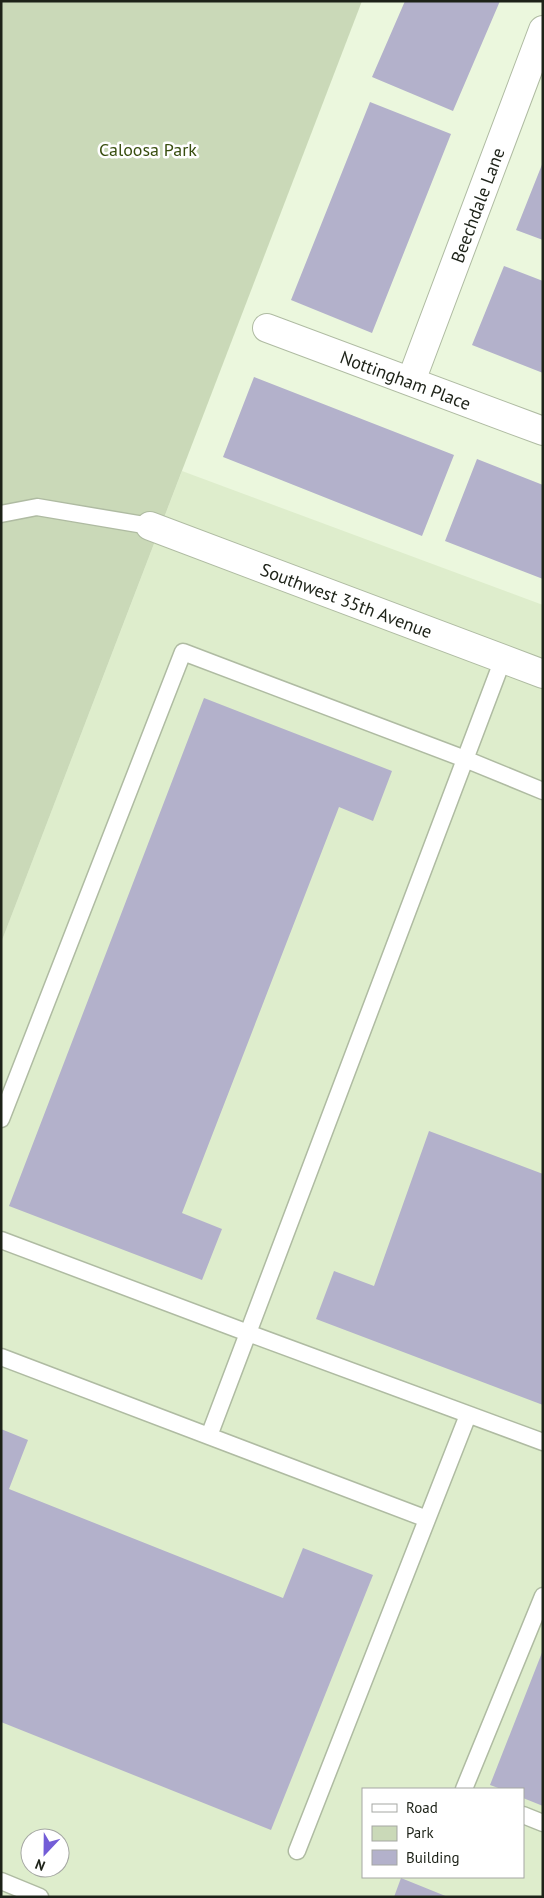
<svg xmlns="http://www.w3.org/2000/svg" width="544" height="1898" font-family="'PT Sans',sans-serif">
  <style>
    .built { fill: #deedcc; fill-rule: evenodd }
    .green { fill: #cad9b8 }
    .building { fill: #b3b1cb }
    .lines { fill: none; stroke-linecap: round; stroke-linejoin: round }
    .lane-casing { stroke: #afbba2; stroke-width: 19 }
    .street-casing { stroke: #afbba2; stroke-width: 30 }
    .lane { stroke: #fff; stroke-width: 16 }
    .street { stroke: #fff; stroke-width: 28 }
    .labels { text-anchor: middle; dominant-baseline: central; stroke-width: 5; stroke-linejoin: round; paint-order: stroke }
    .park-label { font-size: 18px; fill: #384e0f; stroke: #fff }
    .street-label { font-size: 18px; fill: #1d2218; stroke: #fff }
  </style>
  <rect width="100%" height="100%" fill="#ebf7dd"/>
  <path class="built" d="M182,471L543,605V1897H1V943ZM363,1789H523V1877H363ZM30,1838H60V1868H30Z"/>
  <path class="green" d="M1,1H362L1,943Z"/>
  <path class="building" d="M405,1H500L453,111L372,77Z
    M370,102L451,134L372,333L291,300Z
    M543,162V240L516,230Z
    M504,266L543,281V373L472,345Z
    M254,377L454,455L422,536L223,457Z
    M477,459L543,485V579L445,541Z
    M204,698L392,771L373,821L339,807L182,1213L222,1229L202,1280L9,1206Z
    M429,1131L543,1174V1405L316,1319L334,1271L374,1286Z
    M1,1429L28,1440L9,1489L283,1598L303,1548L373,1575L271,1830L1,1722Z
    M543,1650V1806L523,1798V1789H501L490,1785Z
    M401,1878L448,1897H394Z"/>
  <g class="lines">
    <g class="lane-casing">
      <path id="lane" d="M1,514L37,507L150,526
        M1,1119L183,652L465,759L543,791
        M1,1240L248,1333L503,659
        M1,1357L427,1519
        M209,1436L248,1333L543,1442
        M464,1789L543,1596
        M523,1815L543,1823
        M297,1851L468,1415
        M1,1881L40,1897"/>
    </g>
    <g class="street-casing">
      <g id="street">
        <path id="s1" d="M267,328L543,431"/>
        <path id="s2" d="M411,381L543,30"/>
        <path id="s3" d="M150,526L543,674"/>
      </g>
    </g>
    <use href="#lane" class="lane"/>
    <use href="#street" class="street"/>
  </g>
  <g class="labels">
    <g class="park-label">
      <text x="148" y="149">Caloosa Park</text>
    </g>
    <g class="street-label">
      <text stroke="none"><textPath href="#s2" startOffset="188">Beechdale Lane</textPath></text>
      <text stroke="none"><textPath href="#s1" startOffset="148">Nottingham Place</textPath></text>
      <text stroke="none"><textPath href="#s3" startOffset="210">Southwest 35th Avenue</textPath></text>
    </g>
  </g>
  <rect width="544" height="1898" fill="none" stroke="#1d2218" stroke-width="5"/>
  <rect x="362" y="1788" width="162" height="90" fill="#ffffff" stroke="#a5a7a3"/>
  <rect x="372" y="1804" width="25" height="8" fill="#ffffff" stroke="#a5a7a3"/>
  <text x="406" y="1813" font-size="15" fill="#1d2218">Road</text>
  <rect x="372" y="1826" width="25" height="15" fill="#cad9b8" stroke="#a5a7a3"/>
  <text x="406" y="1838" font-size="15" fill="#1d2218">Park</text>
  <rect x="372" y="1850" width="25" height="15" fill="#b3b1cb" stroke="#a5a7a3"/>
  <text x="406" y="1863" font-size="15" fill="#1d2218">Building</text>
  <g transform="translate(45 1853) rotate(202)"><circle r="24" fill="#ffffff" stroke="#a5a7a3"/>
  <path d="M0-4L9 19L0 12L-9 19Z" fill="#735dd7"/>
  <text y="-8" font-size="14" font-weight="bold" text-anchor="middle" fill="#1d2218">N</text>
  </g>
</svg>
